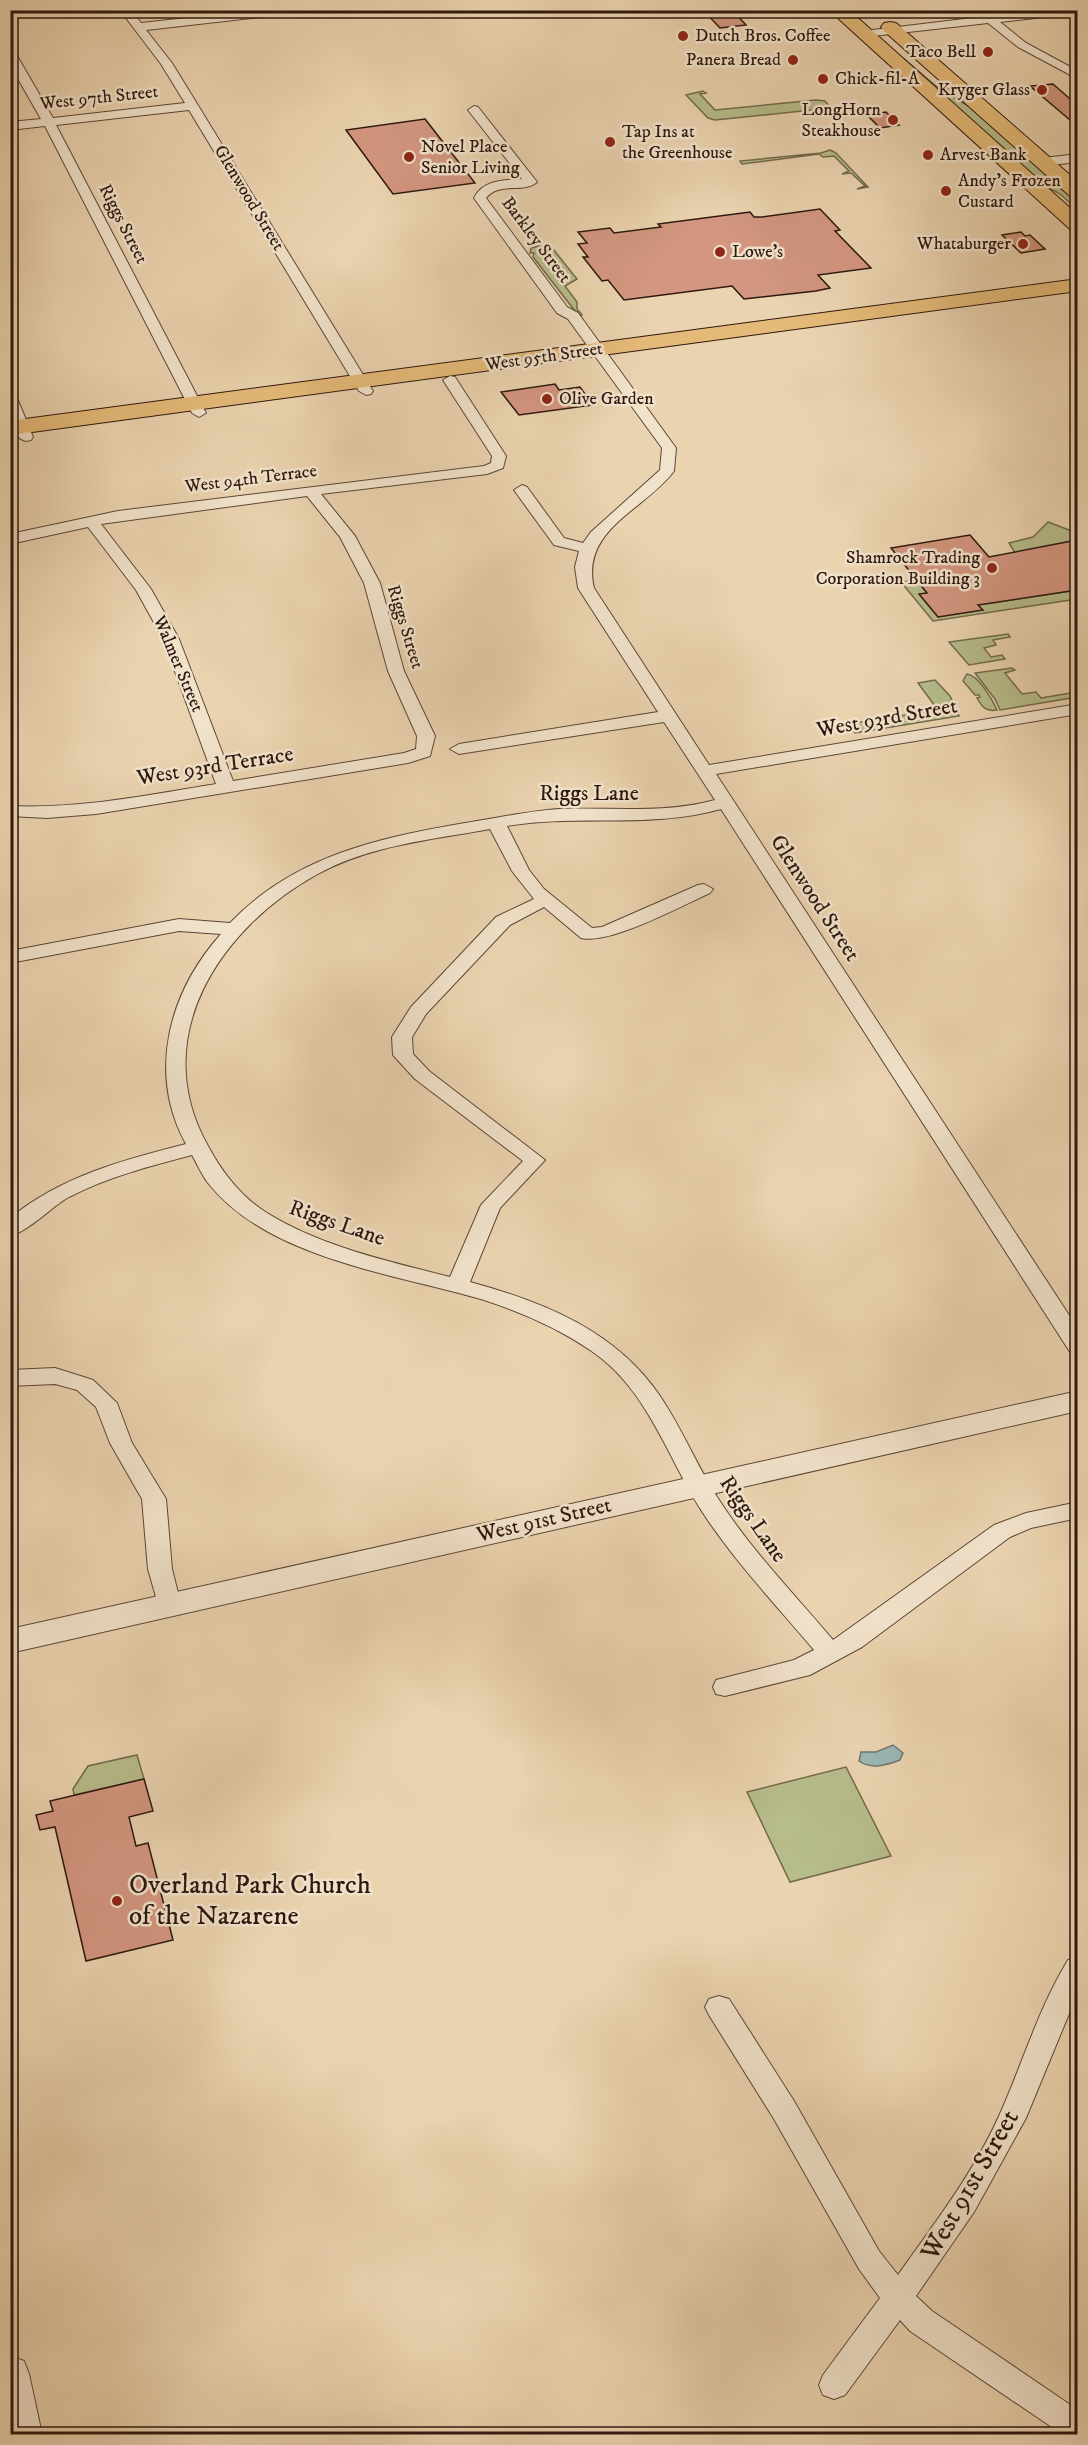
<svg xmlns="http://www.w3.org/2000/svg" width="1088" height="2445" font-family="'IM FELL DW Pica',serif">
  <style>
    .green { fill: #b7bc8b; stroke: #726a4c; stroke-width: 1.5 }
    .water { fill: #9ab6b4; stroke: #6e7672; stroke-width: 1.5 }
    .building { fill: #d39680; stroke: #2d170e; stroke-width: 1.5 }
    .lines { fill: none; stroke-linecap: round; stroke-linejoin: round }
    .minor-casing { stroke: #5c4636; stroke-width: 2 }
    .tertiary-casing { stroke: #5c4636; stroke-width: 2 }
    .primary-casing { stroke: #2d170e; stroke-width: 2 }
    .minor { fill: #f1e2cb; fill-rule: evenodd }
    .tertiary { fill: #f1e2cb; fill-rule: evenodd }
    .primary { fill: #e5ba78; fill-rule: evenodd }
    .poi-dot { fill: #8f2418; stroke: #f1e2cb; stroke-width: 2 }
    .labels { text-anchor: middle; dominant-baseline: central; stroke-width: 5; stroke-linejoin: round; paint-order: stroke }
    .far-poi-label { font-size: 18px; fill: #2d170e; stroke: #f1e2cb; text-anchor: start }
    .far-street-label { font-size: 18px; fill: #2d170e; stroke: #f1e2cb }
    .street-label { font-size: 22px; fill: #2d170e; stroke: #f1e2cb }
    .near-poi-label { font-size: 27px; fill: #2d170e; stroke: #f1e2cb; text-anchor: start }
    .near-street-label { font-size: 27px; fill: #2d170e; stroke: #f1e2cb }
  </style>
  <rect width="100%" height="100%" fill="#ead3af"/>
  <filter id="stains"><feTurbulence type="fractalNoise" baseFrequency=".00333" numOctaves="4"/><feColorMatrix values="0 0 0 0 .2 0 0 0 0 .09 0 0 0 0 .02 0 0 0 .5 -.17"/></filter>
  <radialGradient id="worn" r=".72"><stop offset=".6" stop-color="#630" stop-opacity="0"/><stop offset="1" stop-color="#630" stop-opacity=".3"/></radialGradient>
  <path class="green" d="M884,42L936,86L970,107L1077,202V209L1060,194L1039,182Z
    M703,91L706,93L700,94L715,110L816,100L825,101L831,108L715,120L708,118L686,95Z
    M830,150L836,153L868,187L857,189L865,186L851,173L842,174L849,171L834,156L823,157L819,154L742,164L740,161L821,153Z
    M539,246L553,249L577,279L565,286L577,302V309L582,315L579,316L533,257L534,253H530L531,248Z
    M1048,522L1077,533V541L1015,553L1009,543L1033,537Z
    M917,580L927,593L920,595L938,617L982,610L978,605L1077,590V599L933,621L901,582Z
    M1008,634L1010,637L993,640L996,645L984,648L991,657L1002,655L1005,659L969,665L949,642Z
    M1012,668L1015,670L1005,673L1022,694L1036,692L1041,698L1077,692V697L1000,710L995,699L975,673Z
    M967,674C979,676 992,699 997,710C986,712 982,707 977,698L980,697L979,695H975L963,681Z
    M935,680L950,696L959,716L855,733L848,724L938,710L918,683Z
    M137,1755L144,1779L74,1795L73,1789L88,1766Z
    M846,1767L891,1856L790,1882L747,1792Z"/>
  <path class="water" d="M893,1745L903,1753L900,1760C887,1765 871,1770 859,1761L861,1752H876Z"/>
  <path class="building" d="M703,10H732L746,25L720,28Z
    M1053,84L1077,105V126L1030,86Z
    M886,112L899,125L880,128L867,115Z
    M425,119L475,183L393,194L346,130Z
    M820,209L840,230L835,231L871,268L818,275L830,288L816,291L744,299L732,286L624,300L608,280L602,281L583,257H588L578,244L587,243L578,232L610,228L614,233L661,227L658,224L750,212L754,217H762Z
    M1021,232L1025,236L1030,235L1045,249L1021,253L1002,235Z
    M555,384L559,390L580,387L593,405L519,415L501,392Z
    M970,535L989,557L1077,540V590L978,605L983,610L938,617L919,594L927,593L891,548Z
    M144,1779L153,1811L129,1817L136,1846L148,1843L173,1940L86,1961L55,1827L40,1830L36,1815L53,1811L50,1801Z"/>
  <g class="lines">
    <g class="minor-casing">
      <path id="minor" d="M120,10H131L141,23L261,10H302L297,13L146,30L172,63L373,391L371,394L366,395L359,391L189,110L56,125L206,413L199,417L192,413L45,126L10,130V122L41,119L10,65V51L16,54L53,118L185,103L161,64Z
        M1042,10H1078V13L1000,22L1026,43L1078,71V79L1018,47L988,23L864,37L858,34L864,31L981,17L982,14L993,16Z
        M474,106L478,107L537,182C524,194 499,181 486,198L567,307L578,313L676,448L674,471C645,510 580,529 594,588L709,765L1078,704V714L716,774L1078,1329V1354L1070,1352L721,809C651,829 578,814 507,826L529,870L544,889L592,928L602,927L698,885L704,884L713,889L710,893C681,906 610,945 581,938L544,907L510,925L426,1014L412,1037L413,1054L429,1071L545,1160L500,1208L470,1282C544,1302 616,1331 660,1396C683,1430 698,1469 721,1503C753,1552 795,1595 833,1640L994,1525L1026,1513L1078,1502V1518L1031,1528L1010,1537L862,1647L810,1675L725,1696L716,1694L713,1687L716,1680L794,1660L814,1650C777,1606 737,1564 705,1516C668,1461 649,1389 590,1350C558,1328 521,1312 484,1300C396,1274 268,1259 208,1183C202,1175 197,1164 192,1155C150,1166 108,1177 69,1197C51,1207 29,1231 10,1236V1218C62,1176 123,1160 186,1144C147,1073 169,992 221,934L179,931L10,963V951L179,919L230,923C294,856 378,838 465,823C497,818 528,811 560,809C612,807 664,814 715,800L664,722L459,754L450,749L459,744L658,712L578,588L575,567L579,551L554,545L514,490L522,485L527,487L564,538L583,543L591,532L660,470L662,448L568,319L557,313L474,198C483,180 504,180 522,179L468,110ZM490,829L512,871L534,899L496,917L411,1007L392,1037L393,1055L415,1079L523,1161L481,1205L450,1277C388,1261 322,1247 267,1213C241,1197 222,1172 208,1146C147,1038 219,929 316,875C369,845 431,840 490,829Z
        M1078,154V162L1043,166L1037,162L1043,158Z
        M450,376L455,377L506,456L503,468L487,474L321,494L355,536L380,583L404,671L435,736L430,756L408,763L96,814L47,818L10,816V806C80,809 148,795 216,784L163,639L136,590L88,527L10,544V534L118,511L484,466L491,463L492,456L443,380ZM307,496L340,537L364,583L388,671L417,736L416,749L404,753L233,781L179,639L151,589L101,524Z
        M10,394L17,398L33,437L31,440L26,441C9,437 10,408 10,394Z
        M55,1368L93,1380L117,1403L132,1443L166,1499L172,1569L181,1605L178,1611L169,1614L160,1611L148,1569L142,1499L110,1443L96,1407L77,1390L55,1384L10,1386V1370Z
        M1078,1957V1992L1026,2118L974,2212L916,2296L932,2311L1078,2410V2434H1062L910,2331L900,2320L845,2395L834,2399L823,2395L819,2385L823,2375L880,2298L859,2269L774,2119L709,2015L705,2007L709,1999L719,1996L729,1999L794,2101L879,2251L898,2275C934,2224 974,2172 999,2116C1023,2063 1038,2009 1068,1960Z"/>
    </g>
    <g class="tertiary-casing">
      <path id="tertiary" d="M1078,1391V1411L10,1653V1629Z
        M10,2356L24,2361L29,2374L42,2434H10Z"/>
    </g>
    <g class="primary-casing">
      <path id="primary" d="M829,10H849L1078,215V232L1071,230Z
        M890,22L896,23L1078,182V199L1071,197L884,31L881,27L884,23Z
        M1078,279V291L10,435V421Z"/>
    </g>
    <use href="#minor" class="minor"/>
    <use href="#tertiary" class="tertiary"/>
    <use href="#primary" class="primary"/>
  </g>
  <g class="poi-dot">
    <circle cx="683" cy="36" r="6"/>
    <circle cx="988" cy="52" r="6"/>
    <circle cx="793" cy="60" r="6"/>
    <circle cx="823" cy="79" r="6"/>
    <circle cx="1042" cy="90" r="6"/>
    <circle cx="893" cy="120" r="6"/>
    <circle cx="610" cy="142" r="6"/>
    <circle cx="928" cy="155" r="6"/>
    <circle cx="409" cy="157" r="6"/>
    <circle cx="946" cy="191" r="6"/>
    <circle cx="1023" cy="244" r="6"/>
    <circle cx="720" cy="252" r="6"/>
    <circle cx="547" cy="399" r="6"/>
    <circle cx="992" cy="568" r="6"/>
    <circle cx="117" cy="1901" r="6"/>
  </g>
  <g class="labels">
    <g class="far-poi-label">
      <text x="695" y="36">Dutch Bros. Coffee</text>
      <text x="976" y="52" text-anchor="end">Taco Bell</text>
      <text x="781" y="60" text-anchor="end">Panera Bread</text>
      <text x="835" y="79">Chick-fil-A</text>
      <text x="1030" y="90" text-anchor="end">Kryger Glass</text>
      <text x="881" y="110" text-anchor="end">LongHorn<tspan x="881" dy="21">Steakhouse</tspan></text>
      <text x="622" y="132">Tap Ins at<tspan x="622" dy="21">the Greenhouse</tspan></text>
      <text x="421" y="147">Novel Place<tspan x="421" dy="21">Senior Living</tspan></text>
      <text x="940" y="155">Arvest Bank</text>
      <text x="958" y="181">Andy's Frozen<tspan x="958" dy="21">Custard</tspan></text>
      <text x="1011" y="244" text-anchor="end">Whataburger</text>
      <text x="732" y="252">Lowe's</text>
      <text x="559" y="399">Olive Garden</text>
      <text x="980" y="558" text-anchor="end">Shamrock Trading<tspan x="980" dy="21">Corporation Building 3</tspan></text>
    </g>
    <g class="far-street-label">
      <text transform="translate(99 98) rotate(-6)">West 97th Street</text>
      <text transform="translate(249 198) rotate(59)">Glenwood Street</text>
      <text transform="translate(123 224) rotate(63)">Riggs Street</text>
      <text transform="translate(536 240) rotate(53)">Barkley Street</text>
      <text transform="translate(544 357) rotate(-8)">West 95th Street</text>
      <text transform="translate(251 479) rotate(-7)">West 94th Terrace</text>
      <text transform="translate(405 627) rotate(73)">Riggs Street</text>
      <text transform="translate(178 664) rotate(67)">Walmer Street</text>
    </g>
    <g class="street-label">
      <text transform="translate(887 718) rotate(-10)">West 93rd Street</text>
      <text transform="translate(215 766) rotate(-9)">West 93rd Terrace</text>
      <text x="589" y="793">Riggs Lane</text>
      <text transform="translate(815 898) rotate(57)">Glenwood Street</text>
      <text transform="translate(337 1223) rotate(19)">Riggs Lane</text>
      <text transform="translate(753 1519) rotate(55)">Riggs Lane</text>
      <text transform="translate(544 1520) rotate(-13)">West 91st Street</text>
    </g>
    <g class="near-poi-label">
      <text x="129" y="1885">Overland Park Church<tspan x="129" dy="31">of the Nazarene</tspan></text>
    </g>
    <g class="near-street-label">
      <text transform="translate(970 2185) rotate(-60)">West 91st Street</text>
    </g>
  </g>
  <rect width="1088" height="2445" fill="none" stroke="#ead3af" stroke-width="36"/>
  <rect x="12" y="12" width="1064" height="2421" fill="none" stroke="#2d170e" stroke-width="3"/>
  <rect x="18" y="18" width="1052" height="2409" fill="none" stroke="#2d170e" stroke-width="1.5"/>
  <rect width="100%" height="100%" filter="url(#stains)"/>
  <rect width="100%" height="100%" fill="url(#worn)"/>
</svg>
